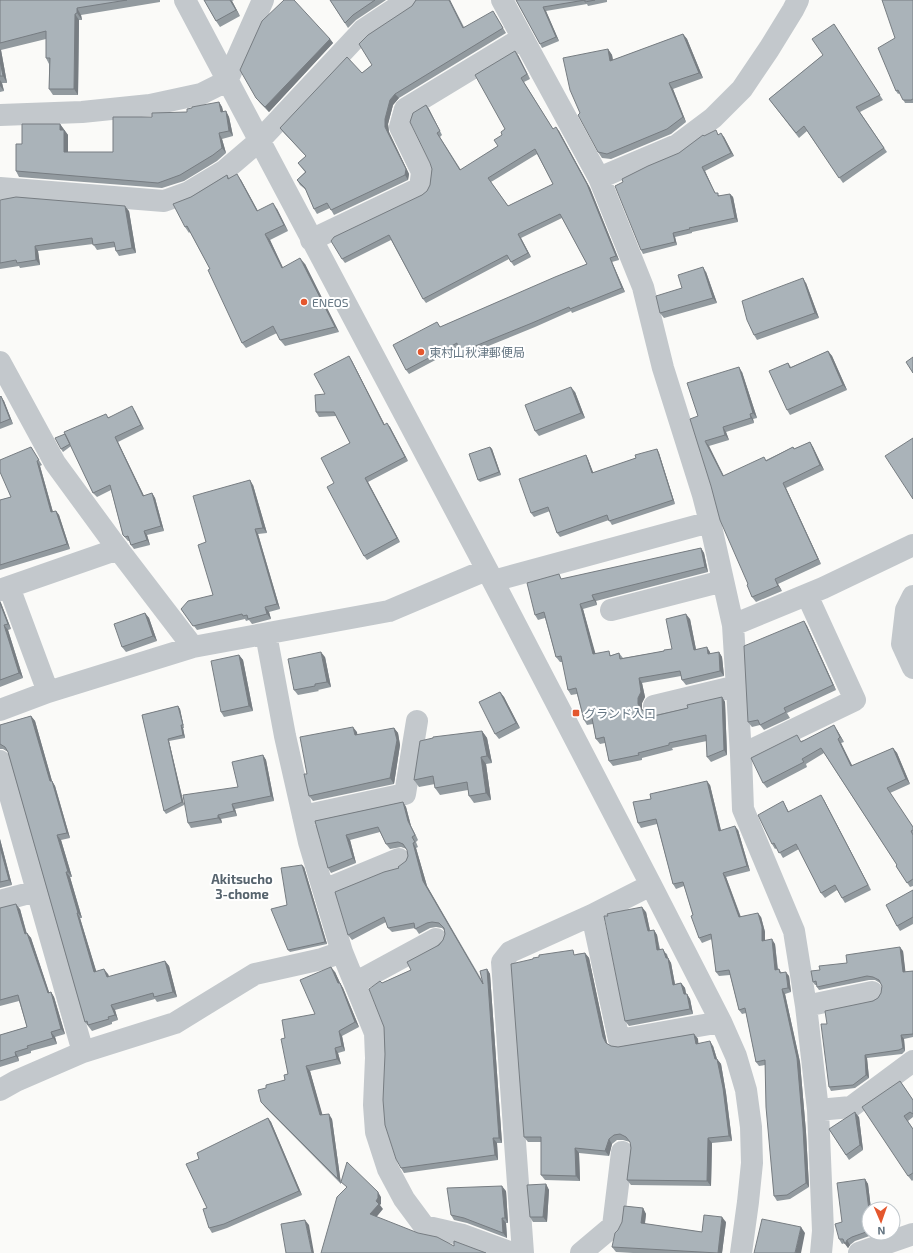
<svg xmlns="http://www.w3.org/2000/svg" width="913" height="1253" font-family="'Exo 2','Noto Sans JP',sans-serif">
  <style>
    .lines { fill: none; stroke-linecap: round; stroke-linejoin: round }
    .minor { stroke: #c3c8cc; stroke-width: 22 }
    .wall { fill: #929a9f; fill-rule: evenodd }
    .shaded-wall { fill: #777d82 }
    .building { fill: #aab3b9; stroke: #777d82; fill-rule: evenodd }
    .poi-dot { fill: #e4572e; stroke: #fff; stroke-width: 1.5 }
    .labels { text-anchor: middle; dominant-baseline: central; stroke-width: 4; stroke-linejoin: round; paint-order: stroke }
    .poi-label { font-size: 12px; fill: #657683; stroke: #fff; text-anchor: start }
    .neighbourhood-label { font-size: 13px; font-weight: bold; fill: #57646e; stroke: #fff }
  </style>
  <rect width="100%" height="100%" fill="#fafaf8"/>
  <g class="lines">
    <path class="minor" d="M185,0L493,581L651,885L721,1022L736,1056L746,1090L751,1127L752,1163L748,1202L741,1253
      M502,0L599,178L643,287L663,368L703,495L710,522L733,625L741,755L743,809L794,931L806,1006L818,1110L823,1231L821,1253
      M0,115L82,112L150,105L201,94L227,81L263,0
      M599,178L677,145L713,118L742,89L769,49L793,10L798,0
      M0,188L164,201L189,192L224,171L259,141L363,30L408,0
      M311,240L420,188L422,172L400,127L405,109L522,38
      M0,362L55,463L118,549L193,647
      M493,581L710,522
      M9,587L48,692
      M0,590L118,549
      M913,596L906,610L902,644L913,668
      M611,610L723,581
      M733,625L823,588L913,545
      M266,634L285,736L309,842L342,952L375,1033L376,1058L374,1105L376,1132L388,1169L404,1199L424,1226L463,1235L512,1253
      M654,706L737,686
      M0,710L48,692L193,647L389,611L486,570
      M741,755L855,700L807,595
      M0,761L83,1052
      M303,816L405,794L417,721
      M324,890L399,859
      M0,901L37,891
      M592,915L619,1040L721,1022
      M355,983L436,939
      M806,1006L872,992
      M0,1090L16,1081L83,1052L175,1023L255,974L322,959L342,952
      M818,1110L851,1107L913,1061
      M523,1253L502,962L510,952L592,915L651,885
      M581,1253L613,1226L622,1152
      M859,1253L913,1234"/>
  </g>
  <path class="wall" d="M0,0H160V2L81,15L82,20H79L78,95H53L49,89V64L46,58V39L1,50L7,83H2L4,91L0,92Z
    M204,0H234L232,1L240,16L220,27L216,21Z
    M330,0H386L356,20L348,28Z
    M416,0H450L464,27L496,16L506,33L399,98L393,105L388,124L389,132L409,174L408,180L334,215L330,208L317,214L314,209L306,190L300,185L297,180L305,172L298,163L306,156L284,133L280,128L362,73L372,65Z
    M516,0H607V2L588,6L587,4L546,11L559,41L542,48L540,44Z
    M913,0V103H905L900,93L898,94L896,91L895,38Z
    M834,24L883,100L860,112L887,152L843,183L807,131L799,138L769,99L823,55Z
    M683,34L687,39L703,78L673,89L686,122L671,134L611,159L602,158L598,152L580,113L608,49L612,55L613,60Z
    M330,39L333,43L269,112L260,103L256,98Z
    M518,55L530,79L524,82L553,129L559,131L590,188L619,260L612,262L625,292L572,313L571,311L535,327L461,357L458,353V348L409,374L406,370L440,327L587,264L562,218L521,238L531,257L514,266L509,259L426,303L423,299L391,240L345,263L342,259L427,191L430,185L432,169L426,105L429,109L442,135L440,137L461,170L498,146L502,135L505,129ZM537,154L553,184L508,206L491,182Z
    M219,102L222,107L223,112L226,111L229,117L233,136L222,139L226,153L217,161L184,181L162,188L19,177L16,171L22,144L60,124L68,135V152H113L152,117L187,112Z
    M719,134L724,137L734,156L705,171L715,193L720,196L730,194L733,197L738,222L692,232V233L675,237L677,245L643,254L641,250L679,153L704,136Z
    M227,175L229,178L241,180L258,211L277,209L288,231L270,240L283,268L305,264L339,332L285,346L280,340L277,333L246,348L242,343L210,269L190,232L189,233L185,227L191,197Z
    M0,200L129,211L136,253L119,256L116,251L115,247L97,250L93,244L38,251L40,265L20,268L19,266L0,269Z
    M706,272L717,303L664,318L660,313L682,288Z
    M806,283L819,318L757,340L754,335Z
    M828,351L832,356L847,390L790,415L787,410L788,363L791,367Z
    M349,356L352,361L384,424L390,427L408,461L368,482L400,542L367,560L364,556L334,483L350,443L336,416L319,417L316,412L325,394Z
    M742,372L757,418L753,419L754,423L726,432L729,440L709,446L724,476L766,460L793,447L794,449L810,442L813,447L824,470L786,488L821,564L778,584L782,591L756,602L752,597L748,584L698,416Z
    M575,392L585,418L539,436L535,431Z
    M0,397L4,401L13,424L0,429Z
    M135,411L144,429L118,442L144,496L152,493L155,498L164,531L147,535L150,545L134,549L131,545L129,541H128L123,535L111,490L97,497L93,493L71,446L63,452L61,449L65,434L66,437L109,417Z
    M31,447L42,465L40,466L53,512L56,511L59,515L70,549L0,570V500L11,497Z
    M490,447L492,449L501,475L480,482L478,480Z
    M657,449L659,453L675,504L612,525L609,520L560,537L557,533L550,511L534,517L531,513L586,455L588,459L593,473L636,458Z
    M253,485L267,533L258,534L280,609L269,612L271,619L252,624L249,620L246,621L245,619L197,630L181,609L213,595L206,542Z
    M701,548L704,553L708,572L596,601L597,605L583,609L595,654L612,655L619,653L623,658L664,651L672,649L690,619L696,649L710,652V654L719,652L722,657L724,676L686,685L682,680L681,676L642,683L645,697L642,703V709L647,713H653L655,715L688,708L722,697L725,702L727,755L711,762L707,757V741L672,748L673,750L642,758V760L613,766L609,761L605,743L600,744L596,739L593,724L587,725L584,720L577,694L571,695L568,690L563,662H560L556,657L545,618L538,620L535,615L563,579Z
    M0,601L1,603L11,629L8,630L23,678L0,687Z
    M145,613L149,618L157,641L126,652L122,647Z
    M804,621L807,626L836,690L787,713L790,718L764,730L760,725L752,727L748,722Z
    M239,655L243,660L253,711L224,717L221,712Z
    M325,657L331,687L318,690L319,691L298,695L294,690Z
    M500,692L504,697L520,728L499,739L495,734Z
    M178,706L180,709L184,728H183L185,738L169,741L184,805L166,814L164,811L142,715Z
    M31,716L35,721L52,781L55,786L70,838L61,840L72,877H70L82,918H80L96,971L108,974L109,977L165,961L169,966L177,997L157,1002L155,999L115,1010L118,1020L112,1022V1024L92,1031L85,1022L8,752L3,749H0V725Z
    M394,728L398,733L400,745L394,784L313,801L309,796L307,774L357,732V735Z
    M837,730L844,742L841,743L852,766L893,748L897,753L910,784L890,793L913,827V886L910,887L896,866L897,865L824,753L806,764L807,767L767,788L763,783L801,741Z
    M482,731L487,738L492,763L486,764L491,800L474,803L469,796L468,790L440,795L435,788V784L419,787L414,780Z
    M263,755L266,760L274,801L235,809L237,816L221,819L222,823L191,828L188,823L238,787Z
    M710,785L721,830H738L750,871L726,877L741,917H761L765,932V940L775,944L778,969H779L781,972L789,976L791,992L785,994L800,1062L806,1132L809,1187L790,1199L777,1201L774,1196L765,1065L759,1066L756,1062L746,1013L742,1014L739,1010L730,975L719,976L716,972L712,939L702,943L699,938L693,915L684,886L676,889L673,884L657,824L641,828L638,823L651,799Z
    M824,800L871,890L845,903L837,890L825,898L821,893L799,849L783,858L777,848L775,849L772,844L783,801L789,812Z
    M403,802L406,807L411,826L418,840L416,842L418,847L416,848L427,886L483,982L487,969L490,974L502,1143H497L498,1160L404,1173L401,1168L385,1054L382,983L411,970L443,940L445,934L444,930L442,928L436,927L430,928L419,934L415,928L392,932L388,928L386,922L352,940L348,935L399,868L406,861L408,856L407,849L401,847L390,849L386,844L380,832L350,840L356,863L331,873L328,868L315,821Z
    M0,839L12,885L0,888Z
    M304,867L327,944L290,952L288,950L287,905Z
    M913,890V924L900,931L897,926Z
    M0,908L20,909L27,934V933L31,938L49,992H51L54,997L65,1034L55,1037L57,1044L31,1051V1053L18,1057L19,1061L0,1067V1035L27,1027L19,1001L0,1006Z
    M646,912L650,930H654L657,935L660,949L667,954L668,958L671,963L675,984L681,983L685,988L686,994H687L690,999L693,1014L629,1026L625,1021Z
    M903,951L905,972L913,971V1037L904,1039L905,1051L902,1054L867,1058L869,1078L855,1088L831,1091L829,1087L827,1024L878,998L881,993L882,986L880,983L875,980H869L819,990L817,987V985H815L813,982L820,970Z
    M585,953L589,958L607,1044L611,1046L618,1047L694,1034L698,1039V1043L713,1046L717,1059L721,1064L726,1093L732,1141L712,1143L711,1186L631,1185L627,1180L631,1148L630,1142L623,1140H617L612,1144L609,1156L579,1153L580,1181L545,1180L541,1175V1142H528L524,1137L576,954Z
    M335,972L340,983L343,988L359,1027L342,1036L345,1051L338,1053L341,1064L310,1071L322,1115L332,1119L341,1184L265,1107L261,1102L266,1088L285,1080L288,1074L285,1038L315,1014Z
    M900,1081L913,1100V1117L908,1121L913,1129V1180L912,1181L908,1176Z
    M859,1117L863,1150L849,1160L829,1129Z
    M268,1118L271,1122L302,1195L227,1228L212,1233L209,1228L207,1208L199,1159Z
    M865,1179L868,1184L871,1209H869V1233H878L855,1241L850,1245L848,1248L845,1243L842,1244L839,1239L842,1222Z
    M546,1184L549,1190L547,1222H533L530,1217Z
    M506,1191L508,1223H506L507,1238L467,1223L454,1220L451,1215Z
    M643,1208L646,1214L645,1224L702,1232L726,1222L722,1253H633L616,1252L612,1247Z"/>
  <path class="shaded-wall" d="M230,0L232,1L240,16L236,10Z
    M449,0H450L466,33L463,28Z
    M543,7L546,11L559,41L556,37Z
    M77,8L81,15L82,20L77,13Z
    M75,14L79,20L78,95L74,89Z
    M683,34L687,39L703,78L699,73Z
    M330,39L333,43L269,112L265,107Z
    M0,49L1,50L7,83L3,76L0,61Z
    M608,49L612,55L614,67L610,61Z
    M515,51L518,55L530,79L527,74Z
    M0,80L2,83L4,91L0,86Z
    M669,83L673,89L686,122L683,117Z
    M395,94L399,98L393,105L388,124L389,132L409,174L408,180L405,175L385,127V119L390,100Z
    M219,102L222,107L225,118L221,112Z
    M426,105L429,109L442,135L440,131Z
    M226,111L229,117L233,136L229,131Z
    M60,124L68,135V157L64,152L60,130Z
    M556,127L559,131L590,188L619,260L616,256Z
    M219,133L222,139L226,153L222,148Z
    M721,133L724,137L734,156L731,153Z
    M702,167L705,171L717,197Z
    M237,174L241,180L261,217L257,211Z
    M730,194L733,197L738,222L735,218Z
    M273,203L277,209L288,231L284,225Z
    M125,206L129,211L136,253L132,248Z
    M673,233L675,237L677,245L675,242Z
    M265,234L270,240L286,274L282,268Z
    M518,234L521,238L531,257L528,253Z
    M35,246L38,251L40,265L36,260Z
    M300,258L305,264L339,332L335,327Z
    M610,258L612,262L625,292L622,288Z
    M703,267L706,272L717,303L713,298Z
    M803,278L806,283L819,318L815,313Z
    M828,351L832,356L847,390L843,385Z
    M349,356L352,361L387,429L384,425Z
    M739,367L742,372L757,418L753,413Z
    M571,387L575,392L585,418L581,413Z
    M1,396L4,401L13,424L10,419Z
    M132,406L135,411L144,429L141,425Z
    M750,414L753,419L754,423L751,418Z
    M387,423L390,427L408,461L405,457Z
    M723,427L726,432L729,440L725,435Z
    M115,437L118,442L146,500L143,496Z
    M705,441L709,446L726,481L723,476Z
    M810,442L813,447L824,470L820,465Z
    M490,447L492,449L501,475L499,472Z
    M657,449L659,453L675,504L673,500Z
    M586,455L588,459L595,477L592,473Z
    M37,461L40,466L54,516L51,512Z
    M365,478L368,482L400,542L397,538Z
    M250,480L253,485L267,533L263,528Z
    M783,483L786,488L821,564L818,559Z
    M152,493L155,498L164,531L161,526Z
    M56,511L59,515L70,549L67,544Z
    M255,529L258,534L280,609L277,604Z
    M144,531L147,535L150,545L147,540Z
    M701,548L704,553L708,572L705,567Z
    M775,579L778,584L782,591L778,586Z
    M592,595L596,601L597,605L594,600Z
    M0,601L1,603L11,629L8,624L0,603Z
    M580,604L583,609L597,659L593,654Z
    M265,607L269,612L271,619L267,614Z
    M145,613L149,618L157,641L153,636Z
    M686,614L690,619L697,655L694,650Z
    M804,621L807,626L836,690L833,685Z
    M4,625L8,630L23,678L19,673Z
    M707,647L710,652L711,659L708,654Z
    M321,652L325,657L331,687L327,682Z
    M719,652L722,657L724,676L720,671Z
    M239,655L243,660L253,711L249,706Z
    M639,678L642,683L645,697L642,703V709L645,715L638,704Z
    M500,692L504,697L520,728L516,723Z
    M722,697L725,702L727,755L724,750Z
    M178,706L180,709L184,728L183,725Z
    M31,716L35,721L52,781L55,786L70,838L67,833L50,781Z
    M181,725L183,728L185,738L183,735Z
    M834,725L837,730L844,742L840,737Z
    M353,727L357,732L358,740L355,735Z
    M394,728L398,733L400,745L394,784L390,778Z
    M482,731L487,738L492,763L487,756Z
    M168,739L169,741L184,805L182,802Z
    M838,739L841,743L855,771L851,766Z
    M893,748L897,753L910,784L906,779Z
    M263,755L266,760L274,801L271,796Z
    M481,757L486,764L491,800L486,793Z
    M707,781L710,785L722,835L719,831Z
    M821,795L824,800L871,890L868,885Z
    M403,802L406,807L411,826L418,840L415,835L408,821Z
    M232,804L235,809L237,816L234,811Z
    M218,815L221,819L222,823L218,818Z
    M735,826L738,830L750,871L747,866Z
    M57,835L61,840L72,877L68,872Z
    M346,835L350,840L356,863L353,858Z
    M0,839L12,885L9,880L0,847Z
    M413,843L416,848L427,886L486,989L483,984L423,881Z
    M302,865L304,867L327,944L325,942Z
    M66,872L70,877L82,918L78,913Z
    M723,873L726,877L742,921L739,917Z
    M16,904L20,909L28,939L25,934Z
    M642,907L646,912L651,936L648,931Z
    M77,913L80,918L98,977L94,972Z
    M758,913L761,917L765,932V945L762,941Z
    M654,930L657,935L660,955L657,950Z
    M27,933L31,938L51,998L48,993Z
    M772,939L775,944L778,974L775,970Z
    M900,947L903,951L906,976L903,972Z
    M663,949L671,963L676,990L673,985L666,958Z
    M585,953L589,958L607,1043L609,1048L603,1037Z
    M165,961L169,966L177,997L173,992Z
    M331,967L335,972L341,985L340,983L343,988L359,1027L355,1022Z
    M104,969L108,974L111,982L107,977Z
    M487,969L490,974L502,1143L499,1138Z
    M786,972L789,976L791,992L788,988Z
    M681,983L685,988L687,999L684,994Z
    M782,989L785,994L800,1062L806,1132L809,1187L806,1183Z
    M51,992L54,997L65,1034L61,1029Z
    M687,994L690,999L693,1014L690,1009Z
    M111,1005L115,1010L118,1020L115,1015Z
    M339,1031L342,1036L345,1051L342,1046Z
    M51,1032L55,1037L57,1044L53,1038Z
    M694,1034L698,1039L699,1049L696,1044Z
    M901,1035L904,1039L905,1051L903,1048Z
    M710,1041L713,1046L717,1059L721,1064L726,1093L732,1141L729,1136L715,1059Z
    M335,1048L338,1053L341,1064L337,1059Z
    M15,1052L18,1057L19,1061L16,1056Z
    M865,1055L867,1058L869,1078L866,1075Z
    M306,1066L310,1071L324,1120L320,1115Z
    M855,1112L859,1117L863,1150L860,1145Z
    M329,1114L332,1119L341,1184L338,1179Z
    M268,1118L271,1122L302,1195L299,1191Z
    M493,1138L497,1143L498,1160L495,1155Z
    M708,1138L712,1143L711,1186L707,1181Z
    M609,1139L612,1144L609,1156L605,1151Z
    M575,1148L579,1153L580,1181L576,1176Z
    M865,1179L868,1184L871,1209H869Z
    M546,1184L549,1190L547,1222L543,1217Z
    M502,1186L506,1191L508,1223L505,1218Z
    M378,1192L381,1197V1204L380,1205L383,1209L374,1220L370,1214L376,1201Z
    M643,1208L646,1214L644,1229L641,1223Z
    M722,1217L726,1222L722,1253H718Z
    M502,1218L506,1223L507,1238L503,1233Z
    M305,1220L309,1225L314,1253H312Z
    M801,1227L805,1233L801,1253H795Z
    M847,1240L850,1245L848,1248L845,1244Z"/>
  <path class="building" d="M0,0H127L77,8V13L75,14L74,89H49L50,58H46V31L0,43Z
    M204,0H230L236,10L216,21Z
    M284,0H294L330,39L265,107L256,98L240,70L262,21Z
    M330,0H375L353,15L345,23Z
    M416,0H449L463,28L493,11L503,28L395,94L390,100L385,119V127L406,169L405,175L331,210L327,203L314,209L305,188L297,180L306,172L298,163L306,156L280,128L347,57L362,73L372,65L359,44L368,35L412,6Z
    M516,0H595L585,2V0L543,7L556,37L540,44Z
    M882,0H913V99L911,100H903L898,90L896,91L878,48L895,38Z
    M834,24L880,95L856,107L884,148L839,178L804,126L796,133L769,99L823,55L812,39Z
    M683,34L699,73L669,83L683,117L667,129L607,154L598,152L578,115L580,113L570,90L563,58L608,49L610,61Z
    M515,51L527,74L521,78L553,129L556,127L587,184L616,256L610,258L622,288L570,309L569,307L532,323L458,353L457,343L406,370L393,345L437,322L440,327L555,277L587,264L560,214L518,234L528,253L511,262L507,255L423,299L389,235L342,259L331,241L334,237L422,195L427,191L430,185L432,169L430,163L410,122L413,113L426,105L440,131L437,133L460,170L498,146L494,140L502,135L501,132L505,129L475,75ZM535,149L553,184L508,206L488,178Z
    M0,61L3,76H0Z
    M219,102L221,112L226,111L229,131L219,133L222,148L213,155L180,175L158,183L16,171V144H22V124H60V130H64V152H113V117H152V113L187,112V109L192,108V107Z
    M716,130L718,135L721,133L731,153L702,167L715,193H718V196L730,194L735,218L689,228L690,229L673,233L675,242L641,250L615,186L623,182L622,179L648,166L679,153L703,135L704,136Z
    M237,174L257,211L273,203L284,225L265,234L282,268L300,258L335,327L280,340L273,326L242,343L208,270L210,269L187,226L185,227L173,204L191,197L227,175L228,179Z
    M16,197L125,206L132,248L116,251L114,242L93,245L92,238L35,246L36,260L17,263L16,260L0,263V200Z
    M703,267L713,298L660,313L656,296L682,288L678,275Z
    M803,278L815,313L754,335L747,320L742,301Z
    M828,351L843,385L787,410L769,371L788,363L790,368Z
    M349,356L384,425L387,423L405,457L365,478L397,538L364,556L327,487L334,483L321,458L350,443L334,412H316L315,395L325,394L314,374Z
    M913,357V373L906,362Z
    M739,367L753,413L750,414L751,418L723,427L725,435L705,441L723,476L764,457L766,461L793,447L794,449L810,442L820,465L783,483L818,559L775,579L778,586L752,597L747,585L748,584L720,520L711,486L690,419L698,416L687,383Z
    M571,387L581,413L535,431L525,405Z
    M1,396L10,419L0,423V397Z
    M132,406L141,425L115,437L143,496L152,493L161,526L144,531L147,540L131,545L128,536L125,537L123,535L110,485L93,493L64,432L106,414L108,418Z
    M65,434L70,444L61,449L55,438Z
    M913,438V499L885,456Z
    M31,447L39,460L37,461L51,512L56,511L67,544L0,565V500L11,497L0,472V460Z
    M490,447L499,472L478,480L469,454Z
    M657,449L673,500L609,521L607,515L557,533L548,507L531,513L519,479L586,455L592,473L636,458L635,455Z
    M250,480L263,528L255,529L277,604L265,607L267,614L248,619L247,615L243,616L242,614L193,626L181,609L188,601L213,595L198,545L206,542L193,496Z
    M701,548L705,567L592,595L594,600L580,604L593,654L609,651L610,656L619,653L620,659L664,651V650L672,649L666,619L686,614L694,650L707,647L708,654L719,652L720,671L682,680L680,671L639,678L641,692L638,698V704L642,710L647,713H653L654,716L688,708L687,705L722,697L724,750L707,757L706,735L669,743V745L638,753L639,755L609,761L604,737L596,739L592,718L584,720L576,688L568,690L561,656L556,657L544,612L535,615L527,583L559,574L561,579Z
    M0,603L8,624L4,625L19,673L0,680Z
    M145,613L153,636L122,647L114,624Z
    M804,621L833,685L784,708L786,712L760,725L758,720L748,722L744,646Z
    M321,652L327,682L315,684V686L294,690L288,659Z
    M239,655L249,706L221,712L211,661Z
    M500,692L516,723L495,734L479,702Z
    M178,706L183,725H181L183,735L168,739L182,802L164,811L142,715Z
    M31,716L50,781H52L67,833L57,835L68,872H66L78,913H77L94,972L104,969L107,977L165,961L173,992L154,997L153,993L111,1005L115,1015L108,1017L109,1019L88,1025L87,1021L85,1022L8,752L5,747L0,744V725Z
    M834,725L840,737L838,739L851,766L893,748L906,779L887,788L913,827V830L911,831L913,835V879L907,883L896,866L897,865L821,748L802,759L804,762L763,783L751,758L797,735L801,742Z
    M353,727L355,735L394,728L397,740L390,778L309,796L304,774H307L300,737Z
    M482,731L487,756L481,757L486,793L469,796L467,782L435,788L433,776L414,780L420,741L433,738V737Z
    M263,755L271,796L232,804L234,811L218,815V818L188,823L183,795L238,787L232,762Z
    M707,781L719,831L735,826L747,866L723,873L739,917L758,913L762,927V941L772,939L775,970L779,969L780,973L786,972L788,988L782,989L797,1058L803,1128L806,1183L787,1195L774,1196L766,1107L765,1060L756,1062L745,1008L739,1010L729,970L716,972L711,934L699,938L691,916L693,915L683,882L673,884L656,819L638,823L633,802L651,799L650,794Z
    M821,795L868,885L842,898L835,885L821,893L796,844L779,853L774,843L772,844L758,815L783,801L788,812Z
    M403,802L408,821L415,835L412,837L415,842L413,843L423,881L483,984L480,971L487,969L499,1138H493L495,1155L401,1168L396,1159L385,1125L383,1100L385,1054L384,1027L369,989L380,981L382,983L411,970L407,962L439,945L443,940L445,934L444,928L439,923L432,922L427,923L415,929L414,923L388,928L384,917L348,935L335,892L384,872L399,868L398,867L406,861L408,856L407,850L403,844L398,842L386,844L378,827L346,835L353,858L328,868L315,821Z
    M0,847L9,880L0,882Z
    M302,865L325,942L288,950L271,909L287,905L281,868Z
    M913,890V917L897,926L886,905Z
    M16,904L25,934L27,933L48,993L51,992L61,1029L51,1032L53,1038L27,1046L28,1048L15,1052L16,1056L0,1061V1035L27,1027L18,995L0,1000V908Z
    M642,907L648,931L654,930L657,950L663,949L666,958H668L673,985L681,983L684,994H687L690,1009L625,1021L604,916H608L607,914L611,913Z
    M900,947L903,972L913,971V1034L901,1035L903,1048L899,1050L865,1055L866,1075L853,1085L829,1087L821,1024H827L825,1011L873,1001L878,998L881,993L882,986L879,980L873,977L867,976L817,987L816,981L813,982L811,971L820,970L819,966L847,963L846,955Z
    M573,950L574,955L585,953L603,1037L606,1043L611,1046L618,1047L694,1034L696,1044L710,1041L715,1059H717L723,1088L729,1136L708,1138L707,1181L627,1180L631,1148L630,1142L626,1137L620,1134L614,1135L609,1139L605,1151L575,1148L576,1176L541,1175V1137H524L511,964L533,959V958L539,957V955Z
    M331,967L338,983H340L355,1022L339,1031L342,1046L335,1048L337,1059L306,1066L320,1115L329,1114L338,1179L261,1102L258,1090L266,1088V1085L285,1080L284,1075L288,1074L281,1039L285,1038L282,1020L315,1014L300,980Z
    M900,1081L913,1100V1114L910,1112L904,1116L913,1129V1173L908,1176L862,1107Z
    M855,1112L860,1145L846,1155L829,1129Z
    M268,1118L299,1191L224,1224L209,1228L203,1209L207,1208L186,1164L199,1159L197,1153Z
    M347,1162L378,1192V1198L376,1201L379,1204L370,1214L418,1233L437,1237L454,1246V1241L486,1253H321L337,1197L347,1187L341,1182Z
    M865,1179L869,1210V1231L852,1237L847,1240L845,1244L843,1239H839L835,1224L842,1222L837,1183Z
    M546,1184L543,1217H530L527,1185Z
    M502,1186L505,1218H502L503,1233L464,1218L451,1215L447,1188Z
    M624,1206L643,1208L641,1223L702,1232L704,1215L722,1217L718,1253L612,1247L615,1233L618,1230L622,1222Z
    M762,1219L801,1227L795,1253H754Z
    M305,1220L312,1253H286L281,1224Z"/>
  <g class="poi-dot">
    <circle cx="304" cy="302" r="4"/>
    <circle cx="421" cy="352" r="4"/>
    <rect x="572" y="709" width="8" height="8" rx="2"/>
  </g>
  <g class="labels">
    <g class="poi-label">
      <text x="312" y="302">ENEOS</text>
      <text x="429" y="352">東村山秋津郵便局</text>
      <text x="584" y="713">グランド入口</text>
    </g>
    <g class="neighbourhood-label">
      <text x="242" y="879">Akitsucho<tspan x="242" dy="15">3-chome</tspan></text>
    </g>
  </g>
  <g transform="translate(881 1221) rotate(178)"><circle r="19" fill="#ffffff" stroke="#c1c8cd"/>
  <path d="M0-3L7 15L0 10L-7 15Z" fill="#e4572e"/>
  <text y="-6" font-size="11" font-weight="bold" text-anchor="middle" fill="#657683">N</text>
  </g>
</svg>
